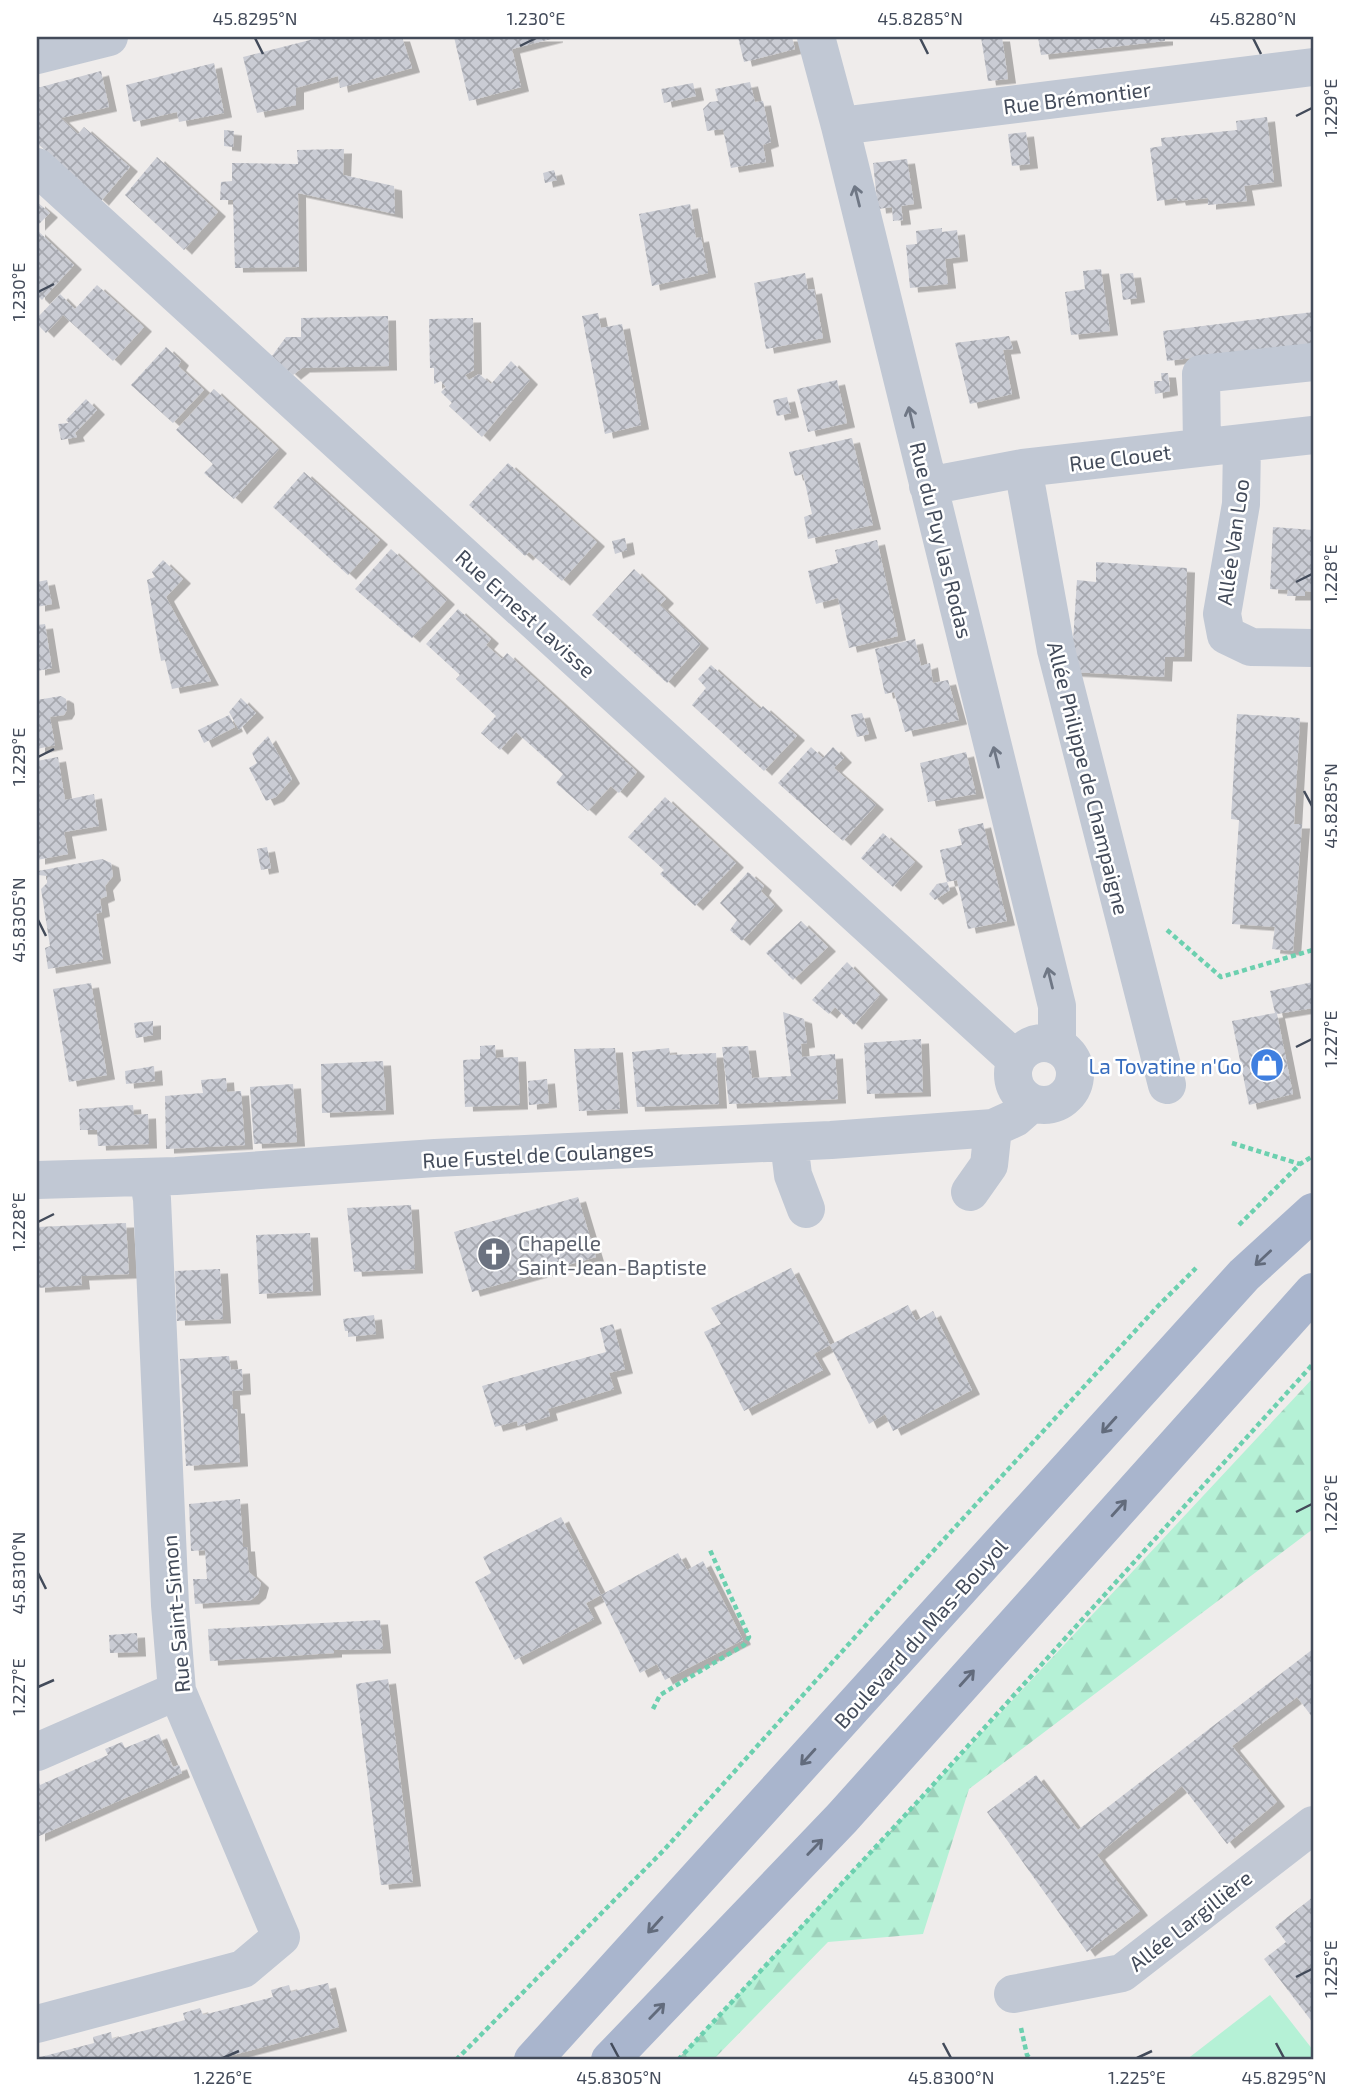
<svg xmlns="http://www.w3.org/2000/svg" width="1350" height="2097" font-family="'Exo 2',sans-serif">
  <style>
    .forest { fill: url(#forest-firs) }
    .pitch { fill: #b5f1d6 }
    .building { fill: url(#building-cross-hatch); filter: url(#shadow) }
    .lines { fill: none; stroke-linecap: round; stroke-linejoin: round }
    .path { stroke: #6cd0af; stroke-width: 4.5; stroke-dasharray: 5 3.5; stroke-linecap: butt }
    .minor { stroke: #c1c8d4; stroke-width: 38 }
    .major { stroke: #a9b5cd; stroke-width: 38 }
    .oneway { stroke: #6f7785 }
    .oneway2 { stroke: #626b7c }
    .ticks { fill: none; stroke: #434b5a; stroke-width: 2.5 }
    .labels { text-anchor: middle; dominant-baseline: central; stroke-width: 5; stroke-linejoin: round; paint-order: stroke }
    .street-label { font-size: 21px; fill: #434b5a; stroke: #fff }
    .shop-label { font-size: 21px; fill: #366cbe; stroke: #fff; text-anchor: end }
    .worship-label { font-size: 21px; fill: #5b616d; stroke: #fff; text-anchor: start }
    .neatline { fill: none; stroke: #434b5a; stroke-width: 2.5 }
    .ticks-label { font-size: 18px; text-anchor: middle; fill: #434b5a }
  </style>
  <defs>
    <pattern id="forest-firs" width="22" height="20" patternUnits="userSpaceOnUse" patternTransform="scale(1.75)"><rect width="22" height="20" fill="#b5f1d6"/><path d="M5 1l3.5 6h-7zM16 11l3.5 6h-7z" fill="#9dd0ba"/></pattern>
    <pattern id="building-cross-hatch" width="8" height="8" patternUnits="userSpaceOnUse" patternTransform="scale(1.75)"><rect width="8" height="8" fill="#caccd4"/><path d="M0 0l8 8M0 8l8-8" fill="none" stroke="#a6a8af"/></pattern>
    <filter id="shadow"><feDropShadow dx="8" dy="4.5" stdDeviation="0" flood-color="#0004"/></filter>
  </defs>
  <rect width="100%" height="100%" fill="#efeceb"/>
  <path class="forest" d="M1313,1378V1529L969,1789L923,1934L828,1942L713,2060H677Z"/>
  <path class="pitch" d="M1270,1995L1313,2050V2060H1186Z"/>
  <path class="building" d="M322,37H402L412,68L340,88L338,76L296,88V105L257,113L243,57Z
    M454,37H555V38L512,49L521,87L469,101Z
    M738,37H792L795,49L744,62Z
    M981,37H1002L1008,79L988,81Z
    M1038,37H1165V41L1041,55Z
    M214,63L224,113L179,122L177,112L133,122L126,85Z
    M101,71L109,107L61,118L78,134L84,127L130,167L101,201L37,143V88Z
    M750,82L755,102L763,101L771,142L763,145L766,162L731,168L723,129L707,131L703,109L710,102L718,101L715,89Z
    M693,83L696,96L664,103L661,89Z
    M1267,117L1274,182L1244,186L1247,201L1208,205V198L1178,201L1177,198L1157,201L1150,148L1162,146L1161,138L1237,130L1236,121Z
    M224,130L234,131L233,147L224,146Z
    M1026,132L1030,164L1012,166L1008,134Z
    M344,149L343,175L394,186L395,214L298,193L299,267L235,268L233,200H220L221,182L232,181V163L298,164L297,150Z
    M157,157L218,212L184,250L125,195Z
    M907,159L914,204L901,206L903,220L893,221L892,207L878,209L873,163Z
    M554,170L557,180L545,183L543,173Z
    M37,202L50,213L37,226Z
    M690,204L696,238L701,237L708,273L652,286L639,214Z
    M942,228V232L957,230L960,257L945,259L948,284L910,288L906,245L917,244L916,231Z
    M37,230L74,265L42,300L37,295Z
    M1101,269L1110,331L1071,335L1065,292L1085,289L1083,271Z
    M805,273L808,290L814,289L823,338L766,349L754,283Z
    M1133,273L1137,298L1123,300L1120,274Z
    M97,285L144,327L113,361L63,315L46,333L37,324V318L60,294L75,309Z
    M1313,312V343L1167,361L1163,331Z
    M598,313L601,328L622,324L641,425L605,434L582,316Z
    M388,316L389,366L302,368L293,375L272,356L286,337H301V318Z
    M473,318L474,370L465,375L469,380L479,374L491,384L511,361L530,380L482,437L449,406L452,403L441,392L446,387L441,381L434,384V368H430L429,319Z
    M1009,336L1013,349L1003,350L1012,394L970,404L955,343Z
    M166,347L181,361L178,366L204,390L173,423L131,385Z
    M1161,373H1168L1170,391L1155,394L1154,381H1162Z
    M837,380L847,423L808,432L797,389Z
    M214,389L279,449L234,499L204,473L213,464L176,430Z
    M787,397L791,413L777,416L773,400Z
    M86,399L97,410L75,433L77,437L61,440L58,424L69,423L66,420Z
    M852,438L873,525L808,539L804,517L812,514L803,474L795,476L789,452Z
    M508,463L597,542L562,581L529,552L525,556L469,505Z
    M304,472L380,540L348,575L273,507Z
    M1273,527L1313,530V592L1305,591V596H1287L1288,590L1270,589Z
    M625,538L627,550L615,554L612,541Z
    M877,540L898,636L849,648L838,598L816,604L808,571L838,563L835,550Z
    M391,549L447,600L412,638L355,589Z
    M163,560L183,579L166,597L211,681L172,689L165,660L161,661L147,580L155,577L152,572Z
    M1096,562L1187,568L1184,657H1165L1164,677L1071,672L1077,580L1096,582Z
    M634,569L666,599L660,605L701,644L667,683L592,615Z
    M47,580L52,604L37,607V582Z
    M458,609L491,639L486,645L502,659L507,653L637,772L619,793L611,786L588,811L556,783L563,774L516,732L500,750L481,733L496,716L456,679L460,675L426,644Z
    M45,624L52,668L37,671V625Z
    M915,639L921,666L930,663L933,683L948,680L959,720L905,732L894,692L885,694L875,649Z
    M711,665L760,709L763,706L797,736L764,771L692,705L706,688L698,679Z
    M61,696L66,699L67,710L64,715L50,717L55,745L37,749V700Z
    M241,698L256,713L239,730L229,712Z
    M862,713L869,734L857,737L851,715Z
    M1237,714L1300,718L1294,824H1302L1293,951L1272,949L1275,927L1232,924L1239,820L1231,819Z
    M229,715L235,727L204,743L198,730Z
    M268,736L292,779L276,797L266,801L249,768L257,763L252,753Z
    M811,747L823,758L833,747L844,758L834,768L876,805L843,841L778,783Z
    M966,752L976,794L928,802L920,763Z
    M58,757L65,800L94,794L99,826L64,832L68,854L37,860V761Z
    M665,797L736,863L695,906L660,874L664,870L628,837Z
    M983,823L1007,921L968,929L957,880L947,882L940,850L962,845L958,829Z
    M883,833L915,862L893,887L861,858Z
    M267,847L271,868L261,870L257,849Z
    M102,859L111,863L113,876L105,886L107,896L100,899L102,912L96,914L103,959L48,969L45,948L50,946L41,889L47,883V876L38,875V871Z
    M748,872L764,886L761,891L775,906L742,941L730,930L737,920L720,903Z
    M947,882L950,890L935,900L929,894L937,884Z
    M801,921L828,947L793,980L766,953Z
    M847,962L880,995L854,1025L835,1007L829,1014L812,1000Z
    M1313,982V1008L1277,1014L1293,1094L1249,1105L1232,1021L1275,1013L1270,991Z
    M91,983L107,1075L69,1082L53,989Z
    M783,1012L804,1019L807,1043L801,1044L802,1057L835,1054L838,1099L729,1104L722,1047L748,1046L752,1078L791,1076Z
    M153,1021V1035L136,1038L134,1023Z
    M921,1039L923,1092L867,1094L864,1043Z
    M495,1045L496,1058L518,1057L520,1105L465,1107L463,1060L480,1059V1046Z
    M615,1048L620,1109L579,1111L574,1049Z
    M669,1048L670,1055L716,1053L719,1104L637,1107L632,1052Z
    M383,1061L386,1110L322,1113L321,1064Z
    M154,1066L155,1081L126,1084L125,1071Z
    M226,1078L227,1092L241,1091L245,1145L166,1149L165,1096L203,1093L201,1080Z
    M547,1079L549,1103L529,1105L528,1081Z
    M293,1084L297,1142L254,1144L250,1087Z
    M133,1105L134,1115L148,1114L149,1144L98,1146L97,1130H80L79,1109Z
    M578,1197L596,1257L472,1292L454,1232Z
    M411,1205L415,1269L354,1272L347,1208Z
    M126,1223L129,1274L81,1276L82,1285L37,1288V1227Z
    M310,1233L313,1291L259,1294L256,1235Z
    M791,1268L830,1345L814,1354L823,1370L744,1411L704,1332L721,1324L711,1308Z
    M220,1269L223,1319L177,1321L175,1271Z
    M908,1305L916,1321L933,1311L972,1390L893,1431L885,1414L869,1424L830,1345Z
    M374,1315L376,1334L348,1337V1331H345L343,1319Z
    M613,1324L625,1369L609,1373L614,1389L548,1409L550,1416L518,1426L517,1421L495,1427L482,1386L606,1352L600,1328Z
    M229,1356L231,1370L242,1369L243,1390L232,1391L233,1409H237L240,1462L186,1466L180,1359Z
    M240,1499L243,1547H247L249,1572L261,1583L258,1594L251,1600L195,1604L193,1579H207L205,1550L191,1551L189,1504Z
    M561,1517L601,1595L586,1603L594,1619L515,1660L475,1582L491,1573L483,1557Z
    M678,1553L687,1570L703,1561L743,1640L665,1680L657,1664L640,1673L601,1595Z
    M380,1620L383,1649L334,1650V1653L210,1661L208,1629Z
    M137,1633L138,1652L110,1653L109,1635Z
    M1313,1649V1718L1297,1697L1232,1746L1277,1802L1227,1844L1182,1786L1097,1855L1140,1911L1087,1952L987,1812L1036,1775L1078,1830Z
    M388,1679L413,1882L381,1885L356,1684Z
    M159,1734L173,1767L179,1765L182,1773L37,1837V1777L40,1785L108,1755L105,1749L122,1742L125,1748Z
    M1313,1897V2023L1264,1959L1286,1942L1275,1927Z
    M328,1983L339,2027L214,2060H37V2058L94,2043L93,2037L111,2032L112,2039L185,2020L183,2013L200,2008L203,2015L273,1997L271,1990L289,1985L291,1992Z"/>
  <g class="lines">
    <path class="path" d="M1167,930L1221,977L1313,950
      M1232,1143L1300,1164
      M1239,1225L1300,1164L1313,1156
      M653,1709L660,1695L744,1645L749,1637L710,1550
      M1021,2028L1027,2055L1031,2060
      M456,2060L664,1850L891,1597L1158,1306L1196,1268
      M678,2060L921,1798L1313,1364"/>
    <path class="minor" d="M816,37L840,126L1057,1006V1045
      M37,55L109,37
      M840,126L1313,67
      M37,167L1016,1060
      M1242,444L1241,504L1222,614L1226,635L1251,647L1313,648
      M1202,447L1201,374L1313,362
      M1023,468L1056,650L1167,1085
      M928,486L1023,468L1313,435
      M1013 1074a31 31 0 1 1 62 0a31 31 0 1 1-62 0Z
      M789,1142L793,1175L806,1209
      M37,1180L176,1176L435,1158L831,1140L993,1128L1015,1118L1032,1103
      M970,1192L989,1165L993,1128
      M37,1752L177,1691
      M1013,1994L1122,1973L1313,1825
      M37,2024L243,1969L281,1937L177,1691L170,1605L152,1199L148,1177"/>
    <path class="major" d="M533,2060L1244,1275L1313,1212
      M610,2060L842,1818L1313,1292"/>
  </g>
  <defs><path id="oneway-shaft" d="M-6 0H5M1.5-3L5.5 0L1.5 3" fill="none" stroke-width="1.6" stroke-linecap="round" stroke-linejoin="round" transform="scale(1.75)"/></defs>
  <g class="oneway">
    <use href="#oneway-shaft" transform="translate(857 196) rotate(-104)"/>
    <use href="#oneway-shaft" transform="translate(911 417) rotate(-103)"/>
    <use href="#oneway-shaft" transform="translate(996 757) rotate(-104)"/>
    <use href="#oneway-shaft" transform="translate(1050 978) rotate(-104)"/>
  </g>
  <g class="oneway2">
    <use href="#oneway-shaft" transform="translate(1263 1258) rotate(137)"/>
    <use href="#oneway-shaft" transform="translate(1109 1425) rotate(132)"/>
    <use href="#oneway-shaft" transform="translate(1119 1508) rotate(-48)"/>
    <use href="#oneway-shaft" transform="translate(967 1678) rotate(-48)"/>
    <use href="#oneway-shaft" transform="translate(808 1757) rotate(132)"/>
    <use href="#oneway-shaft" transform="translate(815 1847) rotate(-46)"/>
    <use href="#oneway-shaft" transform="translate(655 1925) rotate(132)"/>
    <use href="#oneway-shaft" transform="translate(657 2011) rotate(-46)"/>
  </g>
  <path class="ticks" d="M255,38L263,54M920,38L928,54M1253,38L1261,54M520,46L536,38M1296,116L1312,108M38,292L54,284M1296,582L1312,574M38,757L54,749M1304,791L1312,806M38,920L46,936M1296,1047L1312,1039M38,1222L54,1214M1296,1512L1312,1504M38,1573L46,1589M38,1687L54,1680M1296,1977L1312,1969M611,2043L619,2058M943,2043L951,2058M1276,2043L1284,2058M223,2058L239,2051M1137,2058L1152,2051"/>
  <defs>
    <g id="shop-disc" transform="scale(1.75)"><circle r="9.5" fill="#3f7fe0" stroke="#fff"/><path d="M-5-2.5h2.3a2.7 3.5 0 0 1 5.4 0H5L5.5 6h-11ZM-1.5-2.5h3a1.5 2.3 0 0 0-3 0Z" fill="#fff"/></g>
    <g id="church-disc" transform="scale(1.75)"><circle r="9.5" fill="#6b7280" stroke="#fff"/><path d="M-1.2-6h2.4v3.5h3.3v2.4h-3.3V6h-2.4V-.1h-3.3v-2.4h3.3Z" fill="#fff"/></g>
  </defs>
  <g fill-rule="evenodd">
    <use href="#shop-disc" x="1267" y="1065"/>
    <use href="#church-disc" x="494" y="1254"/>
  </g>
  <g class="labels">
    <g class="street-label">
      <text transform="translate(1077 97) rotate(-7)">Rue Brémontier</text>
      <text transform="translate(1120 457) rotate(-7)">Rue Clouet</text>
      <text transform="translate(942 540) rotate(76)">Rue du Puy las Rodas</text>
      <text transform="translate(1232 542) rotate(-82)">Allée Van Loo</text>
      <text transform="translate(526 613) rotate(42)">Rue Ernest Lavisse</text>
      <text transform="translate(1089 778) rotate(76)">Allée Philippe de Champaigne</text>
      <text transform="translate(538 1154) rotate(-3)">Rue Fustel de Coulanges</text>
      <text transform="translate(175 1614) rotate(-95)">Rue Saint-Simon</text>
      <text transform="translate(920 1633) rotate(-48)">Boulevard du Mas-Bouyol</text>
      <text transform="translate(1190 1920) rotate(-38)">Allée Largillière</text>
    </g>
    <g class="shop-label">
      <text x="1242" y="1065">La Tovatine n'Go</text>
    </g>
    <g class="worship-label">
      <text x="518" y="1242">Chapelle<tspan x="518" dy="24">Saint-Jean-Baptiste</tspan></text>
    </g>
  </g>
  <rect width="1350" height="2097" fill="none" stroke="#ffffff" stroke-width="77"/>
  <rect x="38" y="38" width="1274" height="2020" class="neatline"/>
  <g class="ticks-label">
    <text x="255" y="25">45.8295°N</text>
    <text x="536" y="25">1.230°E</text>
    <text x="920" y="25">45.8285°N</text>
    <text x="1253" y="25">45.8280°N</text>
    <text transform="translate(1331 108) rotate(-90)" y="6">1.229°E</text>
    <text transform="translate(19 292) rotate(-90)" y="6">1.230°E</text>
    <text transform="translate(1331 574) rotate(-90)" y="6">1.228°E</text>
    <text transform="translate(19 757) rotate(-90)" y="6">1.229°E</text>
    <text transform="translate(1331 806) rotate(-90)" y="6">45.8285°N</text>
    <text transform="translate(19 920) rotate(-90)" y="6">45.8305°N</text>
    <text transform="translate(1331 1039) rotate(-90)" y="6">1.227°E</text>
    <text transform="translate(19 1222) rotate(-90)" y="6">1.228°E</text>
    <text transform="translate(1331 1504) rotate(-90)" y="6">1.226°E</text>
    <text transform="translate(19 1573) rotate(-90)" y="6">45.8310°N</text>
    <text transform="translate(19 1687) rotate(-90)" y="6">1.227°E</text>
    <text transform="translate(1331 1969) rotate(-90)" y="6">1.225°E</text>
    <text x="223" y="2084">1.226°E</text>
    <text x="619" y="2084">45.8305°N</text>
    <text x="951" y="2084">45.8300°N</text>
    <text x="1137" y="2084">1.225°E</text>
    <text x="1284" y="2084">45.8295°N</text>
  </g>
</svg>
